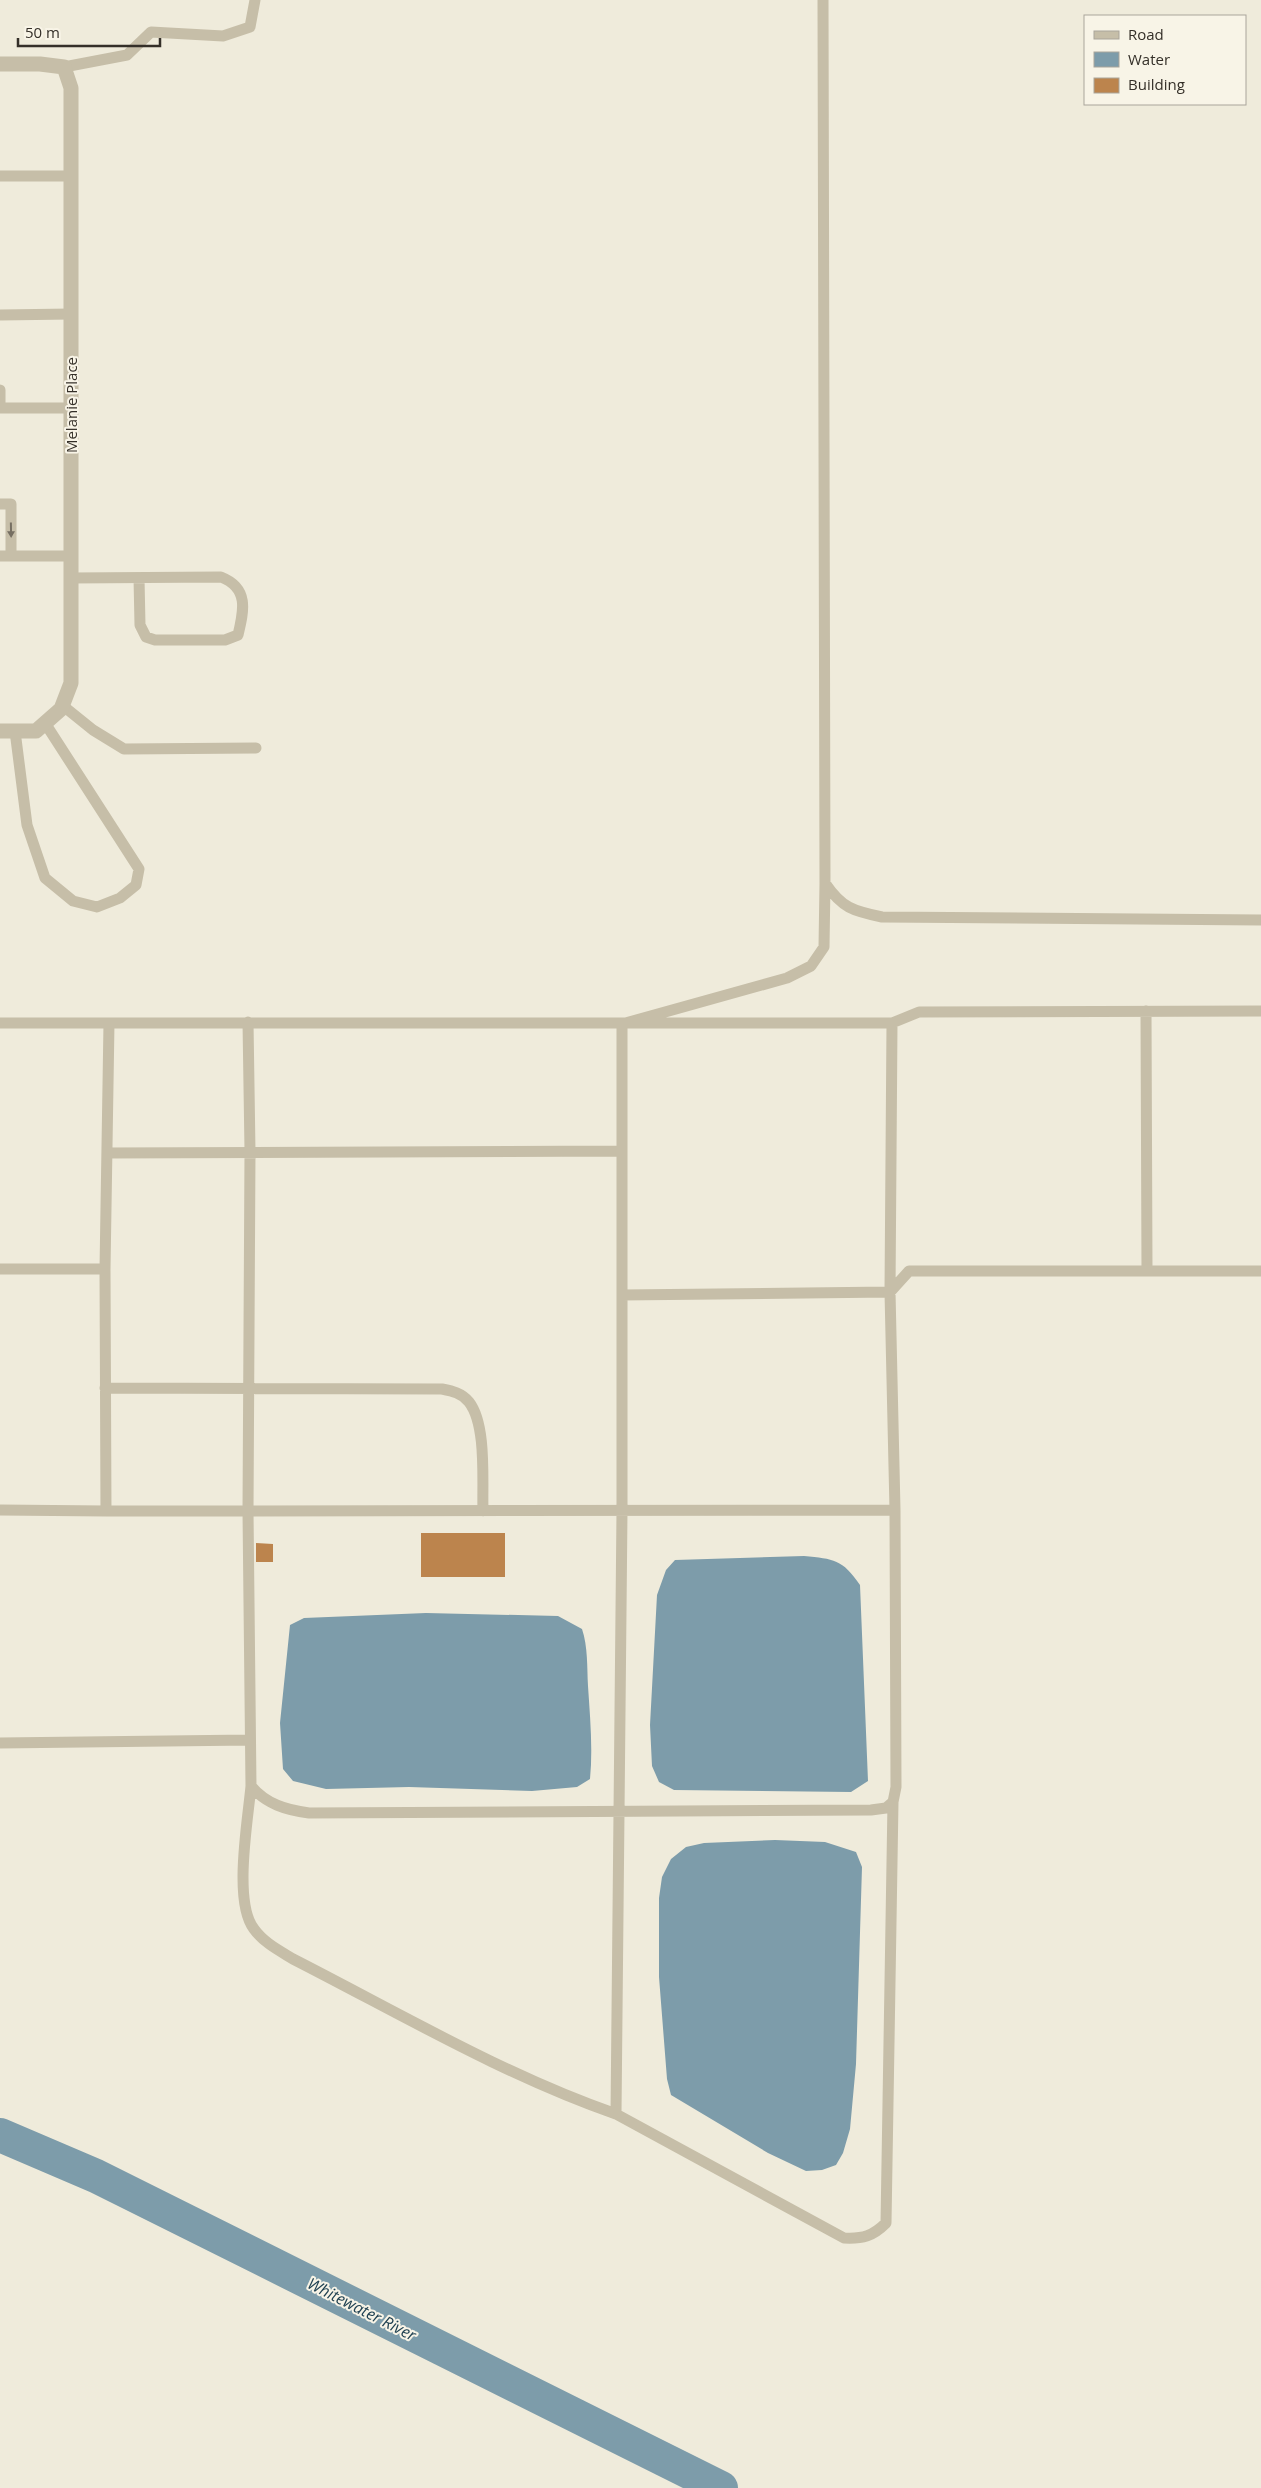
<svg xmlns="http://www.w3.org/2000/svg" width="1261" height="2488" font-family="'Open Sans',sans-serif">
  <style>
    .water { fill: #7d9caa }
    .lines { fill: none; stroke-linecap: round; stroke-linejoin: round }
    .river { stroke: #7d9caa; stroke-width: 34 }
    .building { fill: #bc844d }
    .lane { stroke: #c6bea8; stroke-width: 11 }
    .street { stroke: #c6bea8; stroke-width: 15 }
    .oneway { fill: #766f62 }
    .labels { text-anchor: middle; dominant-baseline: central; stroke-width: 4; stroke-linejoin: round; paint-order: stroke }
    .street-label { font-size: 15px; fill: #342f28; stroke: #f8f4e7 }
    .water-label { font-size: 16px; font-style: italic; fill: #214252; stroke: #f8f4e7 }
  </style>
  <rect width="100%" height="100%" fill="#efebdb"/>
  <path class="water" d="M804,1556C834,1559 842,1559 860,1585L868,1781L851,1792L674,1790L659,1782L652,1766L650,1725L657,1595L666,1570L675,1560Z
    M426,1613L558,1616L582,1629C588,1647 587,1667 588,1686C590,1717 593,1748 590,1779L577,1787L532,1791L409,1787L326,1789L293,1781L283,1769L280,1723L290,1625L304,1618Z
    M775,1840L825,1842L856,1852L862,1867L856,2064L850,2129L843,2153L836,2165L822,2170L806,2171L768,2153L671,2095L667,2079L659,1977V1898L662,1877L671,1859L686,1847L704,1843Z"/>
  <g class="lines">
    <path class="river" d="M0,2135L96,2176L721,2488"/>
  </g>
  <path class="building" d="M421,1533H505V1577H421Z
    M256,1543L273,1544V1562H256Z"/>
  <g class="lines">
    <path class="lane" d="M823,0L825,883C842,908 853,911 882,917L1261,920
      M64,67L127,55L151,32L223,36L250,27L255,0
      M0,176H71
      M0,315L71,314
      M0,390V408
      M0,408H71
      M0,504H11V556
      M0,556H71
      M71,578L221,577C249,588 244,610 238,635L225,640H155L146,637L140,625L139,578
      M62,705L93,730L124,749L256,748
      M15,731L27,825L45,878L73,901L97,907L120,898L136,885L139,869L45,723
      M825,883L824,947L811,966L787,978L622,1024V1511L616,2114L844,2238C863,2239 873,2236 886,2223L893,1802
      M1146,1011L1147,1271
      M248,1022L250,1151L248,1511L895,1510
      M0,1023H892L919,1012L1261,1011
      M109,1023L105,1269L106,1511H248L251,1786C266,1804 286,1810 309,1813L871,1810L886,1808L893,1802L896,1787L895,1510L890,1292L892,1023
      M107,1153L621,1151
      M0,1269H105
      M622,1295L890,1292L909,1271H1261
      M105,1388L442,1389C452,1391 462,1393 469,1402C487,1425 482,1482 483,1511
      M0,1510L106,1511
      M0,1743L250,1740
      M251,1786C248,1820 233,1902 254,1929C264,1943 280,1951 293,1959C399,2013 504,2075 616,2114"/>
    <path class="street" d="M0,64H40L64,67L71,88V683L61,709L36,731H0"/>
  </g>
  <defs><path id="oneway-solid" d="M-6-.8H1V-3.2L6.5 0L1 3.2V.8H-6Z" transform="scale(1.25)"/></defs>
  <use class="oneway" href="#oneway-solid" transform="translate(11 530) rotate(89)"/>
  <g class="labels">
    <g class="street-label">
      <text transform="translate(71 405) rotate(-90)">Melanie Place</text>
    </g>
    <g class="water-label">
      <text transform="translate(362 2309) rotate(27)">Whitewater River</text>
    </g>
  </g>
  <rect x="1084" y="15" width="162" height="90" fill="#f8f4e7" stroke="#aaa59b"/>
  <rect x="1094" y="31" width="25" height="8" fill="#c6bea8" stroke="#aaa59b"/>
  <text x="1128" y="40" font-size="15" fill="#342f28">Road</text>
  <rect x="1094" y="52" width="25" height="15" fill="#7d9caa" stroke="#aaa59b"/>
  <text x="1128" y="65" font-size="15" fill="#342f28">Water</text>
  <rect x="1094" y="78" width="25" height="15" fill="#bc844d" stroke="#aaa59b"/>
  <text x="1128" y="90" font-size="15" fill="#342f28">Building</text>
  <path d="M18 38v8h142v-8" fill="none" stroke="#342f28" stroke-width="2.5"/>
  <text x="25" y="38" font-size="15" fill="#342f28" stroke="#f8f4e7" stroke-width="4" paint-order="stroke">50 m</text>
</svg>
